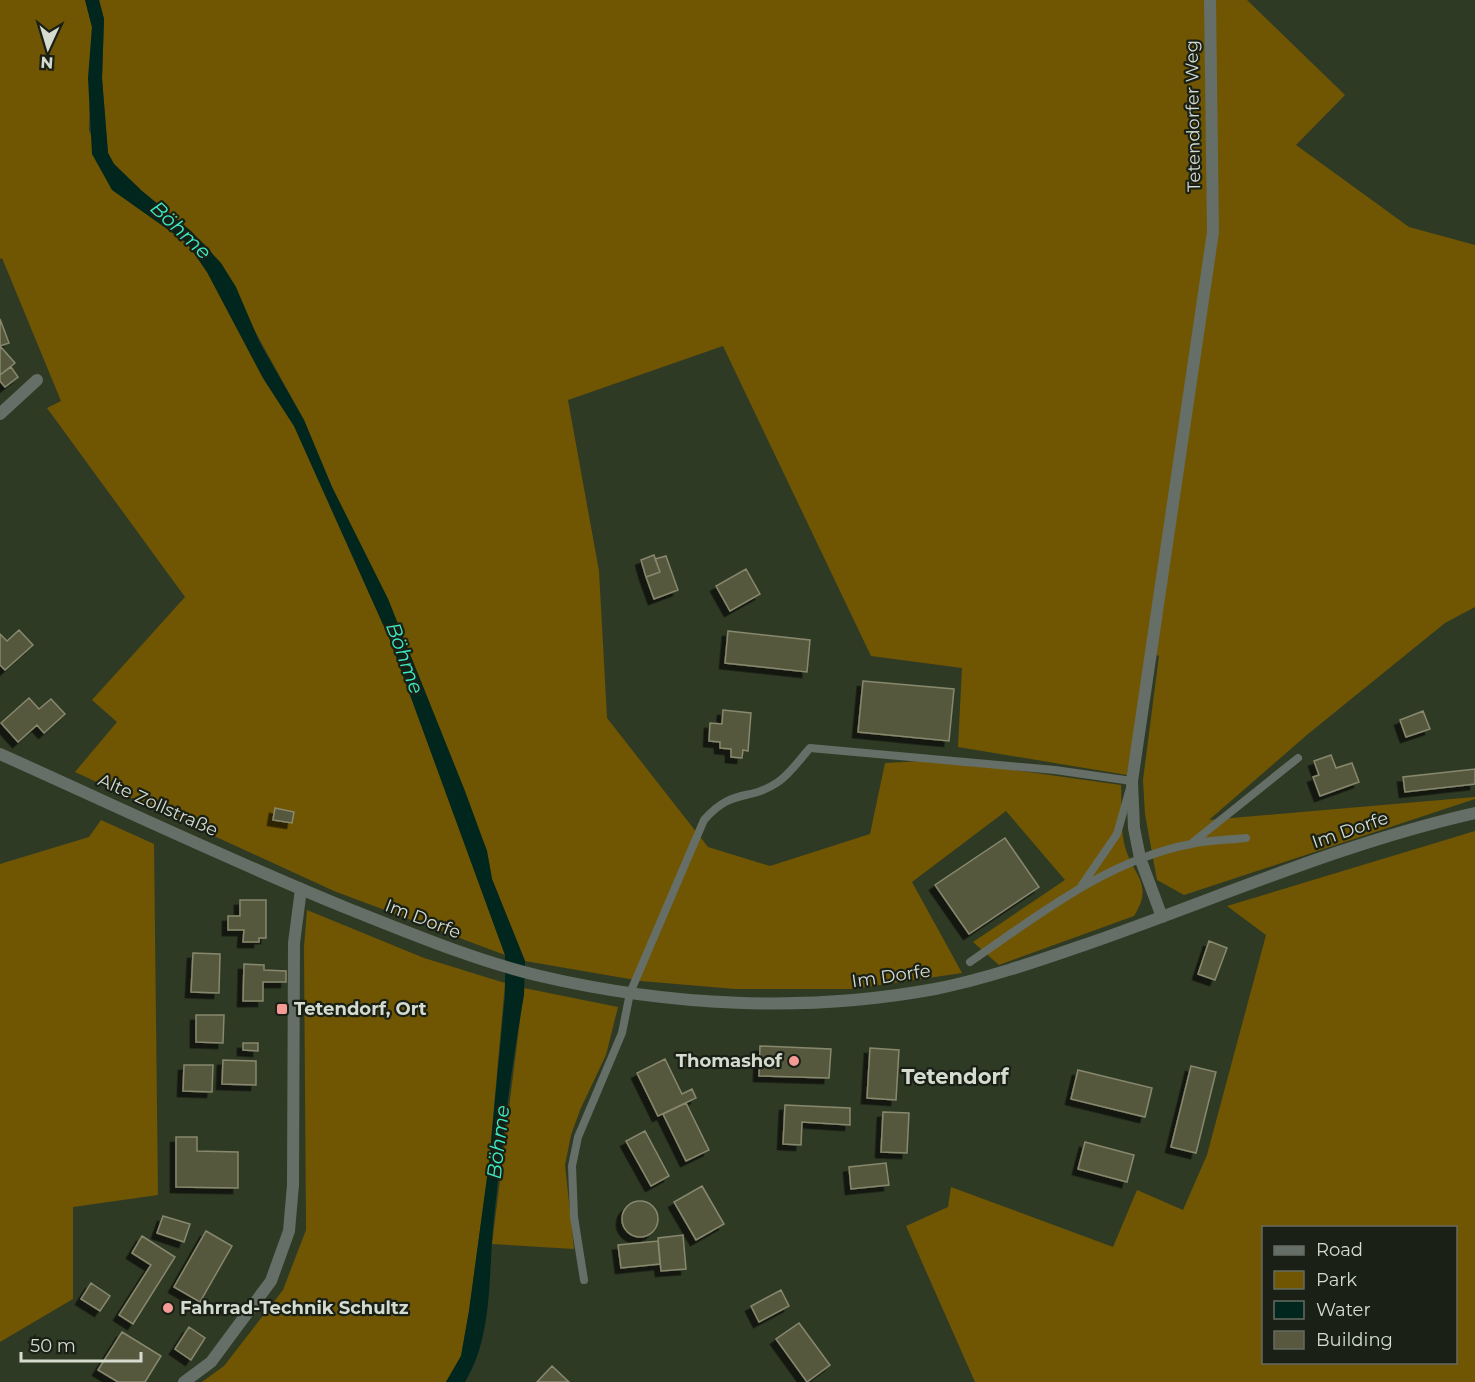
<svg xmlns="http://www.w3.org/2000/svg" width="1475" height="1382" font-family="Montserrat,sans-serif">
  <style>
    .green { fill: #705602; fill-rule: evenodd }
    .water { fill: #00261d }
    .building { fill: #57583e; stroke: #87886d; stroke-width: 1.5; filter: url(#shadow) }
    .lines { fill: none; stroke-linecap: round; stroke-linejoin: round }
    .service { stroke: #656f67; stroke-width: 8 }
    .minor { stroke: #656f67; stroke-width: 12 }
    .tertiary { stroke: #656f67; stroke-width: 12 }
    .poi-dot { fill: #f59b96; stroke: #1a2016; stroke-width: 2 }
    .labels { text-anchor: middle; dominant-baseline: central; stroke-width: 4.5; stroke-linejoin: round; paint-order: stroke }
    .street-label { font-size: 18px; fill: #d5dccf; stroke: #1a2016 }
    .poi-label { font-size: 18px; font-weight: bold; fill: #d5dccf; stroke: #1a2016; text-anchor: start }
    .water-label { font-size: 20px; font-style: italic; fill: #3bedc5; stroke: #1a2016 }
    .quarter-label { font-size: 21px; font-weight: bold; fill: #d5dccf; stroke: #1a2016 }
  </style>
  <defs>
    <filter id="shadow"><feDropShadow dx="-5.5" dy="5.5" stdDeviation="0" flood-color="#0009"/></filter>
  </defs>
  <rect width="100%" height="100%" fill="#2f3a25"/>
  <path class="green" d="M0,0H85L92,27L89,130L113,190L187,243L207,272L263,378L294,426L390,640L505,955L334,891L75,772L117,722L92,700L185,597L47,408L61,401L2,258L0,259Z
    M99,0H1247L1345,95L1296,145L1409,227L1475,245V607L1445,623L1308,734L1209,820L1475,797V799L1184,895L1157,880L1145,814L1143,780L1159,656L1147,651L1127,775L958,747L962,668L871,656L723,346L568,400L599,571L607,718L708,847L770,866L870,834L885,763L944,760L1121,785C1122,804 1120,828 1125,847C1134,877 1154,884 1134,916L999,965L973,942L1065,880L1006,811L912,882L962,973L853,989H735L641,981L525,961L492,879L487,851L388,599L332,487L304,420L209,248L142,191L114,164L108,153L102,78L104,19Z
    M101,820L154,844L158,1195L73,1207V1299L0,1342V864L89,837Z
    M1475,831V1382H975L906,1226L948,1207L951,1187L1113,1247L1137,1190L1183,1210L1207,1155L1266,935L1227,906ZM1264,1228H1456V1362H1264Z
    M307,910L424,958L505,983L489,1163L469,1311L461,1356L446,1382H202L224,1366L283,1290L306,1230L304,947Z
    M524,988L618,1007L606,1055L580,1110L571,1135L565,1165L574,1249L492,1244Z"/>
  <path class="water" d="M85,0H99L104,19L102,78L108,153L114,164L142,191L191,231L221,263L236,287L260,343L304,420L332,487L388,599L465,791L487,851L492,879L525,961L524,995C511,1068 502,1144 494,1217C488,1271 494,1335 465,1382H446L461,1356L469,1311L489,1163L505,995V955L390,640L294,426L263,378L207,272L187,243L112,190L92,154L88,78L92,27Z"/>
  <path class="building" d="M0,319L9,343L0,346Z
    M0,346L15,363L0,375Z
    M11,367L18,377L5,387L0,381V375Z
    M654,555L660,572L646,577L641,560Z
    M666,556L678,590L654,599L646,577L660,572L655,559Z
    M746,569L760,594L730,611L716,586Z
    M19,630L33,645L5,670L0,665V634L7,641Z
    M728,631L810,640L807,672L725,663Z
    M863,681L954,689L949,741L858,732Z
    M29,698L39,709L51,699L65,714L44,733L37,725L18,742L1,723Z
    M723,710L751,713L748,751L743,750L742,758L731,757V749L720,748V742L709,741L710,723L722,724Z
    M1423,711L1430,729L1406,737L1400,720Z
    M1331,755L1336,768L1352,763L1359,782L1320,796L1313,777L1319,775L1314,761Z
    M1475,769V784L1405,792L1403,777Z
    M275,808L294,812L292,823L273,820Z
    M1005,838L1039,887L969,934L935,885Z
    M240,900H266V938H259V942H243L244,930H228V916H240Z
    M1209,941L1227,948L1215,980L1198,974Z
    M193,953L220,954L219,993L191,992Z
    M244,964L264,965V970L286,971V982H263V1001H243Z
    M196,1015H224L223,1043L196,1042Z
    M243,1043H258V1051L243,1050Z
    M760,1046L831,1049L829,1078L759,1076Z
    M870,1048L899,1050L896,1100L867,1098Z
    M665,1059L682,1094L692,1089L696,1098L658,1116L637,1073Z
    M223,1060L256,1061V1085L222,1084Z
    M184,1065H213L212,1092L183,1091Z
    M1191,1066L1216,1072L1196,1153L1171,1147Z
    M1078,1070L1152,1088L1145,1117L1071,1099Z
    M686,1103L709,1150L686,1161L663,1114Z
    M785,1105L850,1108V1125L802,1122L801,1145L783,1144Z
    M883,1112L909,1113L907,1153L881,1152Z
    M645,1131L669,1176L651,1186L626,1141Z
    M176,1137H197V1151L238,1152V1188L176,1187Z
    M1085,1142L1134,1155L1127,1182L1078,1169Z
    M886,1163L889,1185L851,1189L849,1167Z
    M702,1186L724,1224L696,1240L674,1202Z
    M622 1219a18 18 0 1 1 36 0a18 18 0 1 1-36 0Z
    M163,1216L190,1224L184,1242L157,1233Z
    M206,1231L232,1246L200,1302L174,1287Z
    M683,1235L686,1269L661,1271L658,1238Z
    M142,1236L175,1257L133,1324L119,1315L151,1265L132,1253Z
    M658,1241L660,1264L621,1268L618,1245Z
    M91,1283L110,1296L100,1311L81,1299Z
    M781,1290L789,1306L759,1322L751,1306Z
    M799,1323L830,1365L807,1382L776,1339Z
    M189,1327L205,1338L191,1360L175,1349Z
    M122,1332L161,1356L145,1382H118L98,1370Z
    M552,1366L569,1382H537Z"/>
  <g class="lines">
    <path class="service" d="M1192,843L1298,758
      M970,962C1039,915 1107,860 1191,844C1209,840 1228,840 1246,838
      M584,1280L574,1217L572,1166L578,1137L622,1033L630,993L704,820C733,787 749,802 778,782C790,774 800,759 810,748L1055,770L1132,781L1117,834L1082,885"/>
    <path class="minor" d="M0,414L37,380
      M1162,917L1140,858L1134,828L1132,781L1213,232L1210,0
      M184,1382L211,1362L271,1281L289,1231L293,1185L294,943L301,889"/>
    <path class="tertiary" d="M0,754C116,806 231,861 349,909C412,934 474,960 540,976C668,1006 805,1013 935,989C985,979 1035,962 1084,945C1214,900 1341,843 1475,813"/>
  </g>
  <g class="poi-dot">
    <rect x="276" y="1003" width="12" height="12" rx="3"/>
    <circle cx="794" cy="1061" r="6"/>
    <circle cx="168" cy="1308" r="6"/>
  </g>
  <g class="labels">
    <g class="street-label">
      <text transform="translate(1193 116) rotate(-91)">Tetendorfer Weg</text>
      <text transform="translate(158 805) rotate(24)">Alte Zollstraße</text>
      <text transform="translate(1350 830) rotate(-19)">Im Dorfe</text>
      <text transform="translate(423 919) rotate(21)">Im Dorfe</text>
      <text transform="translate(891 976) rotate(-8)">Im Dorfe</text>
    </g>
    <g class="poi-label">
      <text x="294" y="1009">Tetendorf, Ort</text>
      <text x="782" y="1061" text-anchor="end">Thomashof</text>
      <text x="180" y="1308">Fahrrad-Technik Schultz</text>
    </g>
    <g class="water-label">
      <text transform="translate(181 230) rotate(43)">Böhme</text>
      <text transform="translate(405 658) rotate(70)">Böhme</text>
      <text transform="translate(498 1142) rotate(-83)">Böhme</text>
    </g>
    <g class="quarter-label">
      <text x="955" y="1076">Tetendorf</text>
    </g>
  </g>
  <rect x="1262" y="1226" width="195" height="138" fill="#1a2016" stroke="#656b60" stroke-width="1.5"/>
  <rect x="1274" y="1246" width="30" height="9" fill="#656f67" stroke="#656b60" stroke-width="1.5"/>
  <text x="1316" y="1256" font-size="18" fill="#d5dccf">Road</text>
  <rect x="1274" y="1271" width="30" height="18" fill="#705602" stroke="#656b60" stroke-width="1.5"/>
  <text x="1316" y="1286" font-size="18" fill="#d5dccf">Park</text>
  <rect x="1274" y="1301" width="30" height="18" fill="#00261d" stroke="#656b60" stroke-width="1.5"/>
  <text x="1316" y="1316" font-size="18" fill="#d5dccf">Water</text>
  <rect x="1274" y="1331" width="30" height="18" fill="#57583e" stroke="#656b60" stroke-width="1.5"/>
  <text x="1316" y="1346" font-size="18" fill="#d5dccf">Building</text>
  <g transform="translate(48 48) rotate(184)" stroke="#1a2016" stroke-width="4.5" paint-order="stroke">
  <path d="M0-4.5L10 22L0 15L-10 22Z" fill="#d5dccf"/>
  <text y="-9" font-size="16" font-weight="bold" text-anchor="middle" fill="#d5dccf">N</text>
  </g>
  <path d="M21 1352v9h120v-9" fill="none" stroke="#d5dccf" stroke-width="3"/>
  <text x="30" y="1352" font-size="18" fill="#d5dccf" stroke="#1a2016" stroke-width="4.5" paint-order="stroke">50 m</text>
</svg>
